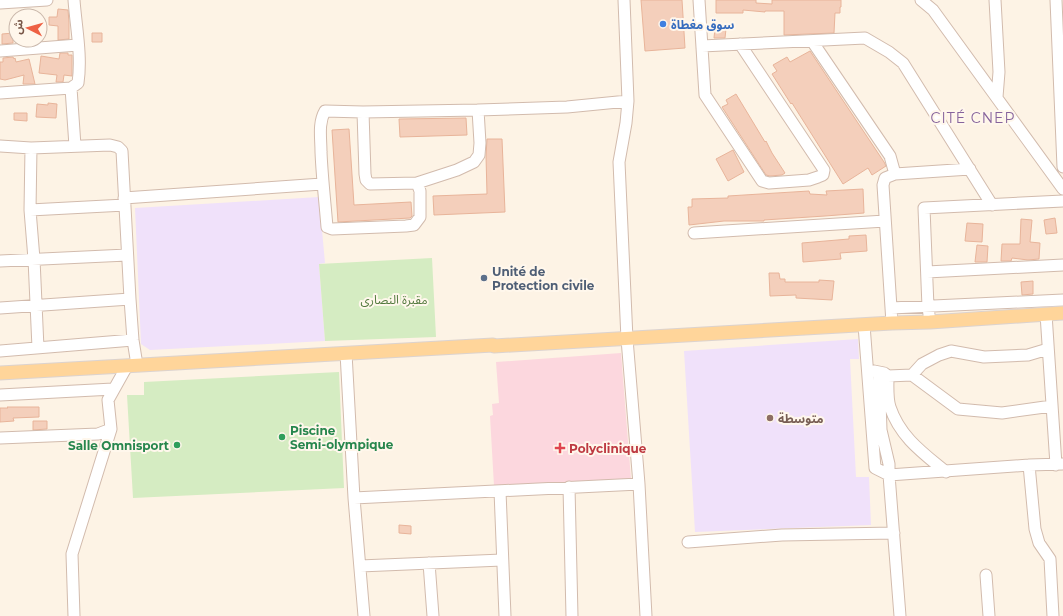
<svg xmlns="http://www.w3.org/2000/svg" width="1063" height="616" font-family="Montserrat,'Noto Sans Arabic',sans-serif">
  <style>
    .education { fill: #f0e1fa }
    .medical { fill: #fcd7de }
    .green { fill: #d5ecc2 }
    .building { fill: #f4cfbb; stroke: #e8b49a }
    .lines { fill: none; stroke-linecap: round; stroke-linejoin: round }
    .minor-casing { stroke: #d2bbad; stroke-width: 13 }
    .major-casing { stroke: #dcd3cf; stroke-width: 15 }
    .minor { stroke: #fff; stroke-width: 11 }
    .major { stroke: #ffd59a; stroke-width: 13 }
    .shop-dot { fill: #3f7fe0; stroke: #fff7ec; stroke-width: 1.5 }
    .service-dot { fill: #5c6f8a; stroke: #fff7ec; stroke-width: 1.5 }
    .education-dot { fill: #8d6e63; stroke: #fff7ec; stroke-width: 1.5 }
    .leisure-dot { fill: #2e9e5b; stroke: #fff7ec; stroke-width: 1.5 }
    .health-dot { fill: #e0444e; stroke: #fff7ec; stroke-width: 1.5 }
    .labels { text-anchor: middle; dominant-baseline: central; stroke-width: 4; stroke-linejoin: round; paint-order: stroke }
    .shop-label { font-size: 12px; font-weight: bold; fill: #366cbe; stroke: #fff7ec; text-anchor: start }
    .service-label { font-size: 12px; font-weight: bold; fill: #4e5e75; stroke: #fff7ec; text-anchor: start }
    .park-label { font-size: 12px; fill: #52793d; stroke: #fff7ec }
    .education-label { font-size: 12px; font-weight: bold; fill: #785e54; stroke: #fff7ec; text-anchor: start }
    .leisure-label { font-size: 12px; font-weight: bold; fill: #27864d; stroke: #fff7ec; text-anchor: start }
    .health-label { font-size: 12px; font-weight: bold; fill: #be3a42; stroke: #fff7ec; text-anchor: start }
    .quarter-label { font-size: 14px; letter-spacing: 1px; fill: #86639c; stroke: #fff7ec }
  </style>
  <rect width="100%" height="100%" fill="#fdf3e5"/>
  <path class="education" d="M319,197L325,263L319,264L325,341L150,350L141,344L135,208Z
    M858,339L859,359H850L856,477H869L871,525L695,532L684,351Z"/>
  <path class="medical" d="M621,353L631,479L494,486L490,416L493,415L492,404L499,403L496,362Z"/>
  <path class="green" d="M432,258L436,337L325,341L319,264Z
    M339,372L344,488L133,498L127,395H144V382Z"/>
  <path class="building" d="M641,0H682L685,48L645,51Z
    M716,0H756V3L772,4V0H841V7H840V13H835L834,33L784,35V11H765V12L743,10V13H716Z
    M58,9L68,10L69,22V39L58,40V26L49,25V17H57Z
    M715,28L726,29L725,38H714Z
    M13,33V43L2,44V34Z
    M92,33H102V42H92Z
    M810,51L884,162L886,166L872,175L868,168L843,184L792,103L791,104L772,74L777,71L773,65L787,57L790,62Z
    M60,53H68V55H72V76L64,75L63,82H56L57,75L39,73L41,56L59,59Z
    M13,57L14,59L15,58L16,62L29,59L35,84H23L24,75L5,80L0,79V62H3V58Z
    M736,94L765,142L766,141L772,153L785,173L782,175L770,176L766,175L722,107L728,104L726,100Z
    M48,103L57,104L56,118L36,117L37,104L48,105Z
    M14,113H27V121L14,120Z
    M466,118L467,135L400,137L399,119Z
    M349,129L354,205L411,202L412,216L410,218L338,222L332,130Z
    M487,139H502L505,212L434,215L433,196L487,194L486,156Z
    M733,150L744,172L728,181L716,159Z
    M863,189L864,213L825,216L764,220V221H724L689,225L688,207H692V199L728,198V196L809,191L810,194L827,195L826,191Z
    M1055,218L1057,233L1046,234L1044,220Z
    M1021,219L1032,220L1030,242L1040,243L1039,259L1028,260L1012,258L1011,261H1001L1002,244H1020Z
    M967,223L983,224L982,242L965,241Z
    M866,235L867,251L840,253L841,259L803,262L802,243L849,239V236Z
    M977,245L988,246L987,262H975Z
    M769,273H779L780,279H785V282H819V280L834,281L832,300L796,298V295L770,296Z
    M1033,281V294L1022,295L1021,282Z
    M7,407H39V417L13,418L14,421L0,422V408H8Z
    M33,421H47V429L33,430Z
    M399,525L411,526V534L399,533Z"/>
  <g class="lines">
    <g class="minor-casing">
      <path id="minor" d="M624,0L628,101L626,123L619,162L627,339L639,484L646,616
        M699,0L705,95L762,181L769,183L809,180L818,177L823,175L824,170L740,44
        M921,0L933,10L1063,189
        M995,0L999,72L997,97
        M1056,0L1063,167
        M0,3L47,0
        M812,41L890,156L895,174
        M702,46L865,38L889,52L903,63L992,205
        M0,51L78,45
        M71,88L75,146
        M0,93L71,88L78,83C82,56 76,27 74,0
        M363,112L365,174L366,180L370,184L417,183L420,191V217L414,225L406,226L332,229L327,227C325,202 322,177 321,152C321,138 318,123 325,111L363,112L478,110L567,107L628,101
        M0,146L31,148L110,145L118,147L122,151L130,299L133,340L137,365
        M31,148L30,210L34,259L38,348
        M417,183L457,170L474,162L479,155L480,143L478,110
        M124,198L322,184
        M30,210L125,205
        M694,233L885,221
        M0,261L127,255
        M927,272L1063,265
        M0,308L130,299
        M891,308L1063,300
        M1046,314L1056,465
        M930,322L928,307L924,208L1063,201
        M892,323L883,185L885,178L895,174L970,169
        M864,325L875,468L889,475L900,616
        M0,351L133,340
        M346,353L354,498
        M874,371L884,373L888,376L912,375L958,409L1002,413L1052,406
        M879,372L881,430L889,464V475L1029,465L1063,464
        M912,375L922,364L939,355L951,351L984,357L1028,355L1048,349
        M888,376C888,386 887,398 890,407C900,437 923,453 946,472
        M0,395L113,389
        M0,438L98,434L111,429
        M1029,465L1035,529L1039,543L1050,559L1053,616
        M569,487L572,616
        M500,491L505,616
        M688,542L782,535L894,533
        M429,563L433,616
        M360,566L502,560
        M986,575L989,616
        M74,616L72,554L111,429L108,400L127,366
        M364,616L354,498L639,484"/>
    </g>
    <g class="major-casing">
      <path id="major" d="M0,373L493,345L494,346L892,323L930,322L1063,313"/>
    </g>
    <use href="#minor" class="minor"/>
    <use href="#major" class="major"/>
  </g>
  <circle class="shop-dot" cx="663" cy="24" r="4"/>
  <circle class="service-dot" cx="484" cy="278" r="4"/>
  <circle class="education-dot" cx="770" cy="418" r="4"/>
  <g class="leisure-dot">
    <circle cx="282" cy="437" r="4"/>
    <circle cx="177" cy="445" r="4"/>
  </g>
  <path class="health-dot" d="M558 442h4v4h4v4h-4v4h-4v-4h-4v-4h4z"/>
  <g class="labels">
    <g class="shop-label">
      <text x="671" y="24">سوق مغطاة</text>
    </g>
    <g class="service-label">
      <text x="492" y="271">Unité de<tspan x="492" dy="14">Protection civile</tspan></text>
    </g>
    <g class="park-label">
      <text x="394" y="299">مقبرة النصارى</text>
    </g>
    <g class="education-label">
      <text x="778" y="418">متوسطة</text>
    </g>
    <g class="leisure-label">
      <text x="290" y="430">Piscine<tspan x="290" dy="14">Semi-olympique</tspan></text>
      <text x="169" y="445" text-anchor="end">Salle Omnisport</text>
    </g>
    <g class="health-label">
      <text x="569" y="448">Polyclinique</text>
    </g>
    <g class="quarter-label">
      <text x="973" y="118">CITÉ CNEP</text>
    </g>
  </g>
  <g transform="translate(28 28) rotate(276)"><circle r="19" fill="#fff7ec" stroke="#c9b7aa"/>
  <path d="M0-3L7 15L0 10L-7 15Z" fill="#ee6144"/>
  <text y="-6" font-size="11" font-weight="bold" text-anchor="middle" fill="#785748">ش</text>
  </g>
</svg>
